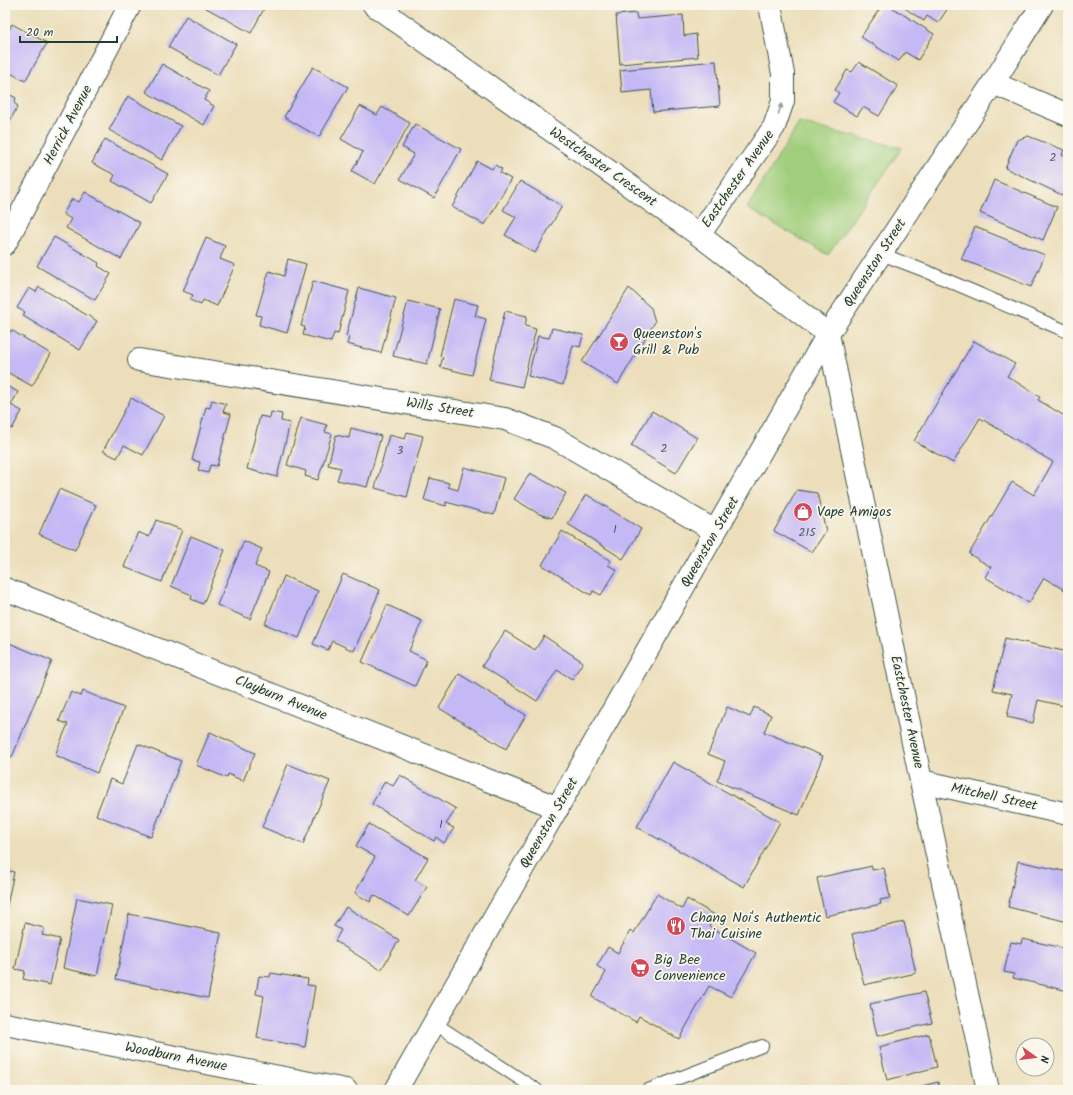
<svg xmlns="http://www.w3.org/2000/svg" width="1073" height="1095" font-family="Kalam,sans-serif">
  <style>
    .green { fill: #a0ce7c; stroke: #608658 }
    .building { fill: #c4b8f5 }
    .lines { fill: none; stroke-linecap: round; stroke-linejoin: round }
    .service-casing { stroke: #3e5548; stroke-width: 14 }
    .minor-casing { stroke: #3e5548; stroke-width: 24 }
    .tertiary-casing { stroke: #3e5548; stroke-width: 24 }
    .secondary-casing { stroke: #3e5548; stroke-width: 24 }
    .service { stroke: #fff; stroke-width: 12 }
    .minor { stroke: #fff; stroke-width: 22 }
    .tertiary { stroke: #fff; stroke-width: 22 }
    .secondary { stroke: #fff; stroke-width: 22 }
    .oneway { fill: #8f9e9a }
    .labels { text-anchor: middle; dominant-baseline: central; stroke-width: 3.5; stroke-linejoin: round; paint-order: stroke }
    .number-label { font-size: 12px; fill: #485c64 }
    .street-label { font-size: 14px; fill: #1f3d34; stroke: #fbf7ec }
    .poi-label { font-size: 14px; fill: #1f3d34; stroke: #fbf7ec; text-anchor: start }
  </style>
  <rect width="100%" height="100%" fill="#fbf7ec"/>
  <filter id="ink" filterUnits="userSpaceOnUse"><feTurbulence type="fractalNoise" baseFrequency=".025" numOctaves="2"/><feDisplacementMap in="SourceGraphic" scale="8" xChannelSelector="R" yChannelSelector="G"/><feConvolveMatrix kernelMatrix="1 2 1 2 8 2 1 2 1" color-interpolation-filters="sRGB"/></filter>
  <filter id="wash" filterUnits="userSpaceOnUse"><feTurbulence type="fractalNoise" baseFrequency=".012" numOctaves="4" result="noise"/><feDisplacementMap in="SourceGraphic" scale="16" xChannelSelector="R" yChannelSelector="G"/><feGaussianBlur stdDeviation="0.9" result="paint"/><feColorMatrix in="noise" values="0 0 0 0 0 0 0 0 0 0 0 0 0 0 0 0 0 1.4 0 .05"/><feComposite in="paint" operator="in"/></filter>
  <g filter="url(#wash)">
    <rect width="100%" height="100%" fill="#ecdeba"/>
    <path class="green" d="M799,123L902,148L828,255L747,208Z"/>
    <g id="blocks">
      <path class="building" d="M201,5H266L251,33Z
        M882,5H888L934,34L918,60L905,52L899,61L861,37Z
        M900,5H950L938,23L927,16L924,21Z
        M636,13L637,19L683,15L684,36L696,34L698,57L620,64L616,15Z
        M186,16L236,44L218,75L168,47Z
        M12,24L47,43L25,81L5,70V37Z
        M716,61L720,106L653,112L651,90L622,93L620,70Z
        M859,62L898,86L879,116L863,107L857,116L833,102L839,93L835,90L847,70L852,72Z
        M162,64L209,91L204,100L214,106L204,125L146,92Z
        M313,67L348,87L319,137L284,117Z
        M5,92L16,98L14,103L18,106L5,130Z
        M128,96L181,126L162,160L109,130Z
        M360,106L377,115L382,107L410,123L375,184L352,171L363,152L341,139Z
        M415,124L461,149L434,198L400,179L414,154L402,147Z
        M1028,136L1064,150L1062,155L1068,158V193L1064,191L1062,195L1005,168L1017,140Z
        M105,139L168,174L151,203L112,181L115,175L92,163Z
        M477,161L492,169L495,165L502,169L500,173L511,179L485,225L452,207Z
        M994,180L1057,207L1043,240L980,213Z
        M520,181L562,206L535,253L505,235L516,217L503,210Z
        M85,192L140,223L121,259L66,228L71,219L63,214L72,199L79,202Z
        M975,227L1045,255L1031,287L961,259Z
        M54,237L99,263L98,266L111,274L95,300L37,266Z
        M206,238L225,246L220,259L235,265L217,306L203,300L201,305L190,300L193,295L183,291Z
        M288,259L306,264L287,333L259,325L261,316L256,315L269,271L284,276Z
        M313,281L349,291L338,334L334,333L331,342L303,335L305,327L301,326Z
        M39,287L97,321L80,350L23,316L25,312L17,308L29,288L36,292Z
        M359,288L396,298L381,353L347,344L349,337L346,336Z
        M629,288L651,308L655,322L618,384L582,362Z
        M454,299L478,305L475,316L486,319L472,375L440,367L443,357L440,356Z
        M408,301L440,309L427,364L393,356Z
        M505,311L527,316L525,326L536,329L522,387L489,380Z
        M552,328L583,335L580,347L573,345L563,385L528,376L538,336L549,338Z
        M11,330L51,354L32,386L5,371V332L9,334Z
        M974,341L1015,364L1007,376L1040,397L1038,400L1068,418V532L1065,536L1068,538V592L1044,578L1029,603L985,577L991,567L969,554L1012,482L1034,495L1053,462L980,418L953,463L914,441Z
        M5,385L18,392L11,405L22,411L12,429L5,425Z
        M131,398L164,416L143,455L124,445L117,458L103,451Z
        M212,400L226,404L223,412L231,414L217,466L210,465L208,473L198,470L200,462L192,460L206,407L210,408Z
        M652,411L697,438L676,473L631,446Z
        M271,412L282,414L281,421L290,423L277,477L247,469L260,416L270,418Z
        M301,418L327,425L325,432L332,434L318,480L305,476L306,471L287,465Z
        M351,428L381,436L367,487L337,480L341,468L328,465L336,435L349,438Z
        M407,432L423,436L407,497L375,488L389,435L405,439Z
        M464,467L504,478L494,515L446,502V506L424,500L430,478L449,483L448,487L458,490Z
        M530,473L566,493L552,518L539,514L514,499Z
        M59,489L96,505L75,550L39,534Z
        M797,490L817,493L826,531L812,552L774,531Z
        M586,494L641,529L623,559L568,524Z
        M156,520L182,530L162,582L124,567L138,532L149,537Z
        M562,531L611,561L608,565L617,570L601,595L593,591L591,595L542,565Z
        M191,536L225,550L203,604L191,599L192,595L171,586Z
        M244,541L262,549L255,566L269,572L250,619L217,605Z
        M343,574L380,590L354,651L332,641L328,650L313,644Z
        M284,576L318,591L299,638L265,624Z
        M387,605L422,621L409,651L427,660L415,686L362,662Z
        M505,631L535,650L544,636L583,662L572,679L557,670L537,701L482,666Z
        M1005,638L1068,652V707L1038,700L1033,723L1007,717L1012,694L993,690Z
        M7,642L52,661L12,757L5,755V648Z
        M459,674L526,715L506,749L439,708Z
        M83,691L124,708L97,773L55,755L68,724L59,721L71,692L81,696Z
        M727,707L750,717L754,707L771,715L764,732L823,756L799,815L717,781L725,761L708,754Z
        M210,732L255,753L243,781L228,774L227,778L196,765Z
        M138,744L181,761L151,837L96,815L110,779L122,784Z
        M673,762L780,822L744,887L637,827Z
        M288,764L330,781L303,844L262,827Z
        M400,775L456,809L446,824L454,828L444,843L436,837L434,841L372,804L385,781L393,786Z
        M369,824L428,858L415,880L427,887L409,916L374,895L370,902L355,893L375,857L356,846Z
        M1018,861L1068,872V922L1008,907Z
        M872,866V870L884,868L890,898L880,900L881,904L825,916L817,878Z
        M5,870L14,872L6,910L5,909Z
        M657,894L682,909L687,899L715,915L709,926L756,953L731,997L709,986L679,1039L639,1016L636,1022L592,997L606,972L597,966L608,947L618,953L630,931L634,933Z
        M77,898L112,905L97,976L63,968Z
        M346,907L399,940L381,970L335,941L341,930L334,926Z
        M129,914L221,933L208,998L116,979Z
        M904,922L916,973L864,985L852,934Z
        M25,923L44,928L42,935L60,939L50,985L23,979L25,971L15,969Z
        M1022,939L1068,949V991L1013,978L1014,974L1004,972L1011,942L1021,944Z
        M271,973L308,979L307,985L315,986L305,1047L257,1038L264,996L256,994L259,976L270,977Z
        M924,992L932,1023L877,1036L870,1004Z
        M929,1034L937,1067L887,1080L879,1047Z
        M938,1082L940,1090H910V1089Z
        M201,1085L220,1089V1090H200Z"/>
    </g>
  </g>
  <g filter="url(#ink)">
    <use href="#blocks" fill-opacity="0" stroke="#3e5548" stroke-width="1"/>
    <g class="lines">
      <g class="service-casing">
        <path id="service" d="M881,254L928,272L1068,332
          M434,1023L537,1090
          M648,1090L762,1046"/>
      </g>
      <g class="minor-casing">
        <path id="minor" d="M993,83L1068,115
          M699,235L774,127L783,101V74L770,5
          M5,244L130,5
          M139,360L505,419L555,438L715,531
          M5,589L558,808
          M921,781L1068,814
          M5,1024L346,1090"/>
      </g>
      <g class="tertiary-casing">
        <path id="tertiary" d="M828,334L921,781L988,1090"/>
      </g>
      <g class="secondary-casing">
        <path id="secondary" d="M374,5L699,235L828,334
          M396,1090L828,334L993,83L1042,5"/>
      </g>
      <use href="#service" class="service"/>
      <use href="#minor" class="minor"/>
      <use href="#tertiary" class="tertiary"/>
      <use href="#secondary" class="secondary"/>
    </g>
    <defs><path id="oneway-solid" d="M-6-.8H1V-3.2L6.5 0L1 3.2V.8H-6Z"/></defs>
    <use class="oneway" href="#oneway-solid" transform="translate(780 109) rotate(-72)"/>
  </g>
  <defs>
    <g id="bar-disc" transform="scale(1)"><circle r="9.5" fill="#d1495b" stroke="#fbf7ec"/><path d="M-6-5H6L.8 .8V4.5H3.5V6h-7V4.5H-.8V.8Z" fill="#fff"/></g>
    <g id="shop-disc" transform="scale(1)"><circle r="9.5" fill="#d1495b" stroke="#fbf7ec"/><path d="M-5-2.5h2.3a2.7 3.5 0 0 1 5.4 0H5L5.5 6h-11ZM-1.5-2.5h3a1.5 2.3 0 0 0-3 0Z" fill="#fff"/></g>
    <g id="restaurant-disc" transform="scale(1)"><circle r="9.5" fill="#d1495b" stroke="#fbf7ec"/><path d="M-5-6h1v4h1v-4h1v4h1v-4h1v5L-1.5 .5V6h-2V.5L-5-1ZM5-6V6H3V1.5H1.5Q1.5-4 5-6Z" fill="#fff"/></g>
    <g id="supermarket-disc" transform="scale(1)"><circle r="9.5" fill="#d1495b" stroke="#fbf7ec"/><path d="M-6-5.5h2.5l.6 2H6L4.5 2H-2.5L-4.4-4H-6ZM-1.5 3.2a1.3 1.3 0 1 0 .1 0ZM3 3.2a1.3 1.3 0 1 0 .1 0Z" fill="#fff"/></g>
  </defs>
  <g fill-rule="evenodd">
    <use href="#bar-disc" x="619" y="342"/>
    <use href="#shop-disc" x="803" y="512"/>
    <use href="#restaurant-disc" x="676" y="926"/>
    <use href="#supermarket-disc" x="640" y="968"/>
  </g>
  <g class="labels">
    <g class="number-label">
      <text x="1053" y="157">2</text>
      <text x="664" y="448">2</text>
      <text x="400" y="450">3</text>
      <text x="615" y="529">1</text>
      <text x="807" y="532">215</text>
      <text x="441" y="824">1</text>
    </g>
    <g class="street-label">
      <text transform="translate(68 125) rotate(-62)">Herrick Avenue</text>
      <text transform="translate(603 167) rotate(35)">Westchester Crescent</text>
      <text transform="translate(738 179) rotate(-55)">Eastchester Avenue</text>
      <text transform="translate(875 263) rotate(-57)">Queenston Street</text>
      <text transform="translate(440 408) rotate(9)">Wills Street</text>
      <text transform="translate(710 542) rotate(-60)">Queenston Street</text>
      <text transform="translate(281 698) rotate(22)">Clayburn Avenue</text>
      <text transform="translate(907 712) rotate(78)">Eastchester Avenue</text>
      <text transform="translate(994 797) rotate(12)">Mitchell Street</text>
      <text transform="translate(549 823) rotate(-60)">Queenston Street</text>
      <text transform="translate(176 1057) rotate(11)">Woodburn Avenue</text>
    </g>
    <g class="poi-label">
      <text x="633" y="334">Queenston's<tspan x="633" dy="16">Grill &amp; Pub</tspan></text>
      <text x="817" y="512">Vape Amigos</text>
      <text x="690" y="918">Chang Noi's Authentic<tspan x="690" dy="16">Thai Cuisine</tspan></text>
      <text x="654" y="960">Big Bee<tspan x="654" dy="16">Convenience</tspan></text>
    </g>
  </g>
  <rect width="1073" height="1095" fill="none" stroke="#fbf7ec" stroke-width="20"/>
  <g transform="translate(1035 1057) rotate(104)"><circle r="19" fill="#fbf7ec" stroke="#a3ada2"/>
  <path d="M0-3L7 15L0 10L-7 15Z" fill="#d1495b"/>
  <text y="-6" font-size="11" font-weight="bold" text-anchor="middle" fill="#1f3d34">N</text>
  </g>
  <path d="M20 36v6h97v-6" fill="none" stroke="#1f3d34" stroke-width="2"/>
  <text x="26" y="36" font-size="12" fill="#1f3d34" stroke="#fbf7ec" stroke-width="3" paint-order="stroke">20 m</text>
</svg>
